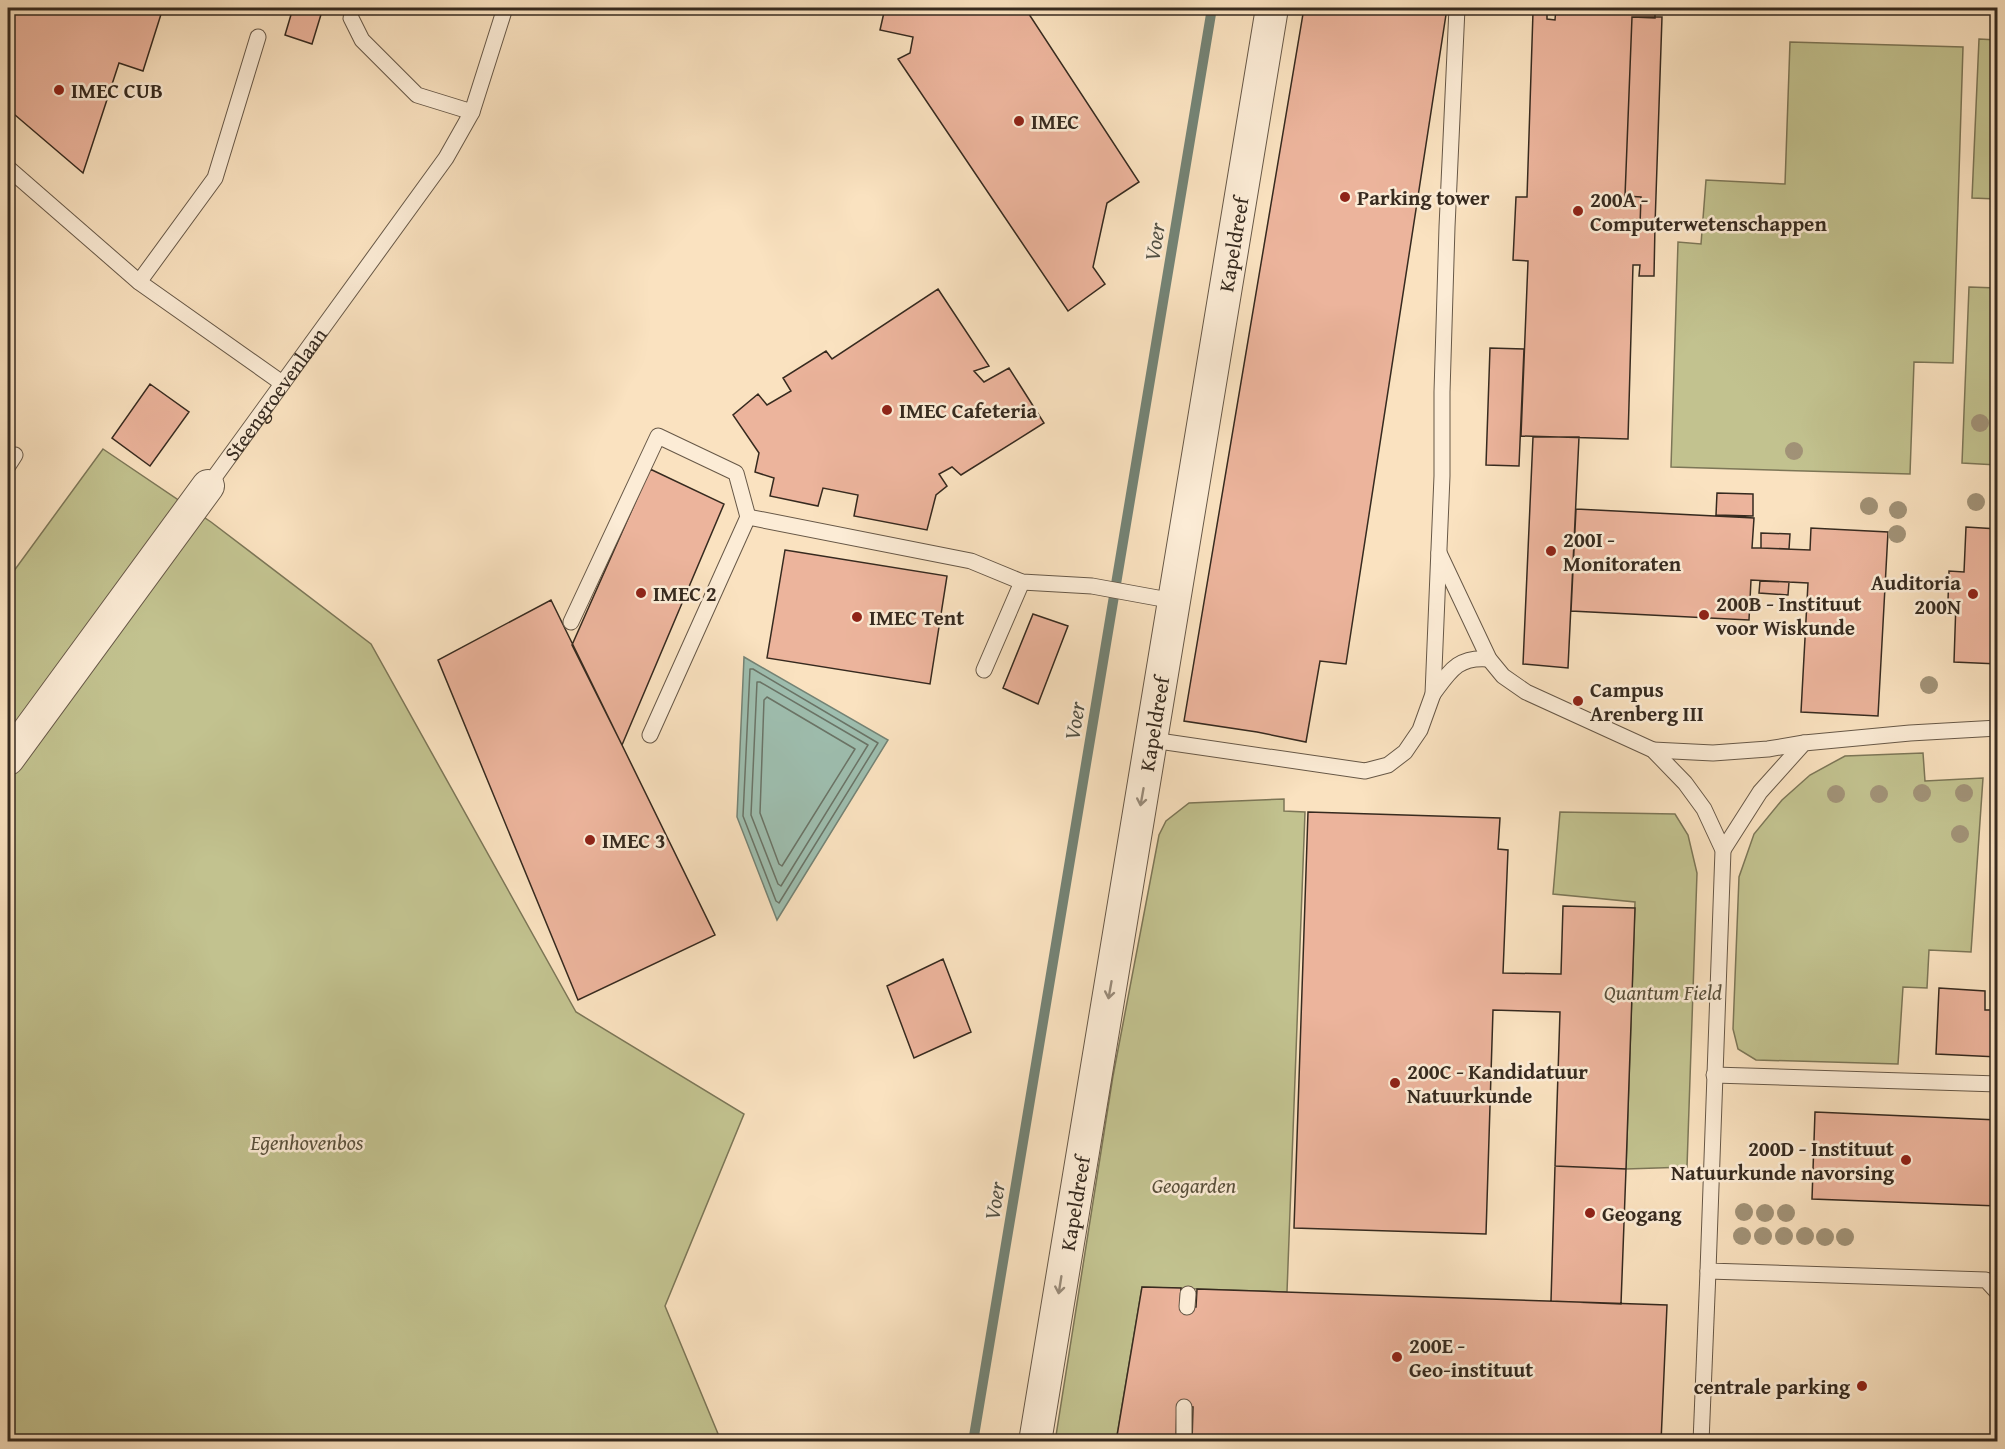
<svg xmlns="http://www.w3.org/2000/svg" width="2005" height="1449" font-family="'Gentium Book Plus',serif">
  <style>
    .green { fill: #c2c28f; stroke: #7c7657; stroke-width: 1.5 }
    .water { fill: #9ebeaf; stroke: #748375; stroke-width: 1.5 }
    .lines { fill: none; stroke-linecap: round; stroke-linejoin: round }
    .shore { stroke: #6a7467; stroke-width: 1.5 }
    .stream { stroke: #748375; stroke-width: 10 }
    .building { fill: #ecb49c; stroke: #362a1f; stroke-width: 1.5 }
    .service-casing { stroke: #675847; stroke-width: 17 }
    .minor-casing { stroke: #675847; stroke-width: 34 }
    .service { stroke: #fcecd6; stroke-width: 15 }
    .minor { stroke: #fcecd6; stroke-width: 32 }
    .tree { fill: #a19277 }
    .oneway { stroke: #998b7a }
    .poi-dot { fill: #8f2418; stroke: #fcecd6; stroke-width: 2 }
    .labels { text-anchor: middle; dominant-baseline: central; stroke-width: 5; stroke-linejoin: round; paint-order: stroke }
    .poi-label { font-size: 21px; font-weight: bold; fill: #362a1f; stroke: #fcecd6; text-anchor: start }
    .street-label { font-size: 21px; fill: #362a1f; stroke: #fcecd6 }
    .park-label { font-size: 21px; font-style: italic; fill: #59503b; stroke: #fcecd6 }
    .water-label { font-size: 22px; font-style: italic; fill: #504f43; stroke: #fcecd6 }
  </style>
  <rect width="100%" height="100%" fill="#fae2c0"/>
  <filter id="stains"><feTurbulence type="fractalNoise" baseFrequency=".00333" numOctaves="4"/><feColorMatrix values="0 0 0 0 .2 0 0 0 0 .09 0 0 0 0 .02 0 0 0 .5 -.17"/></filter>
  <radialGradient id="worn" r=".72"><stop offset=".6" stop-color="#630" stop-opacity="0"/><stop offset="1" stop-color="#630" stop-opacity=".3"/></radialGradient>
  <path class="green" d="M1979,39L1997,40V199L1972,198Z
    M1790,42L1963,47L1953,363L1914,362L1910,474L1671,467L1678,242L1701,244L1706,180L1785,184Z
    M1969,287L1997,288V465L1962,463Z
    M103,449L211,522L371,644L576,1012L744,1114L665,1306L721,1441L8,1442V579Z
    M1923,753L1925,781L1983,778L1971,952L1929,950L1927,988L1903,987L1898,1064L1756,1060L1738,1049L1733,1029L1739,877L1754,834L1782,800L1810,775L1845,756Z
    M1284,799V811L1305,812L1287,1292L1142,1287L1116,1441L1055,1442L1113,1076L1159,835L1166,821L1189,803Z
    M1560,812L1675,814L1688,835L1697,873L1687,1167L1626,1169L1635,902L1553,894Z"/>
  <path class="water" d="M744,657L888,740L777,920L737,817Z"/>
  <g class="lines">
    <path class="shore" d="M750,669H753L878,743L779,903L776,901L743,816Z
      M757,682H760L868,745L781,886L778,884L751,815Z
      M767,697L855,749L782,866L779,864L760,813L764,700Z"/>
    <path class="stream" d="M973,1442L1212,8"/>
  </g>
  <path class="building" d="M8,8H163L143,71L119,63L83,173L8,109Z
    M293,8H323L312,44L285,35Z
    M885,8H1025L1139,182L1107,203L1093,267L1105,284L1068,311L898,59L910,53L913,37L880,30Z
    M1304,8H1447L1346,664L1320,661L1306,742L1257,732L1184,721Z
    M1556,8H1566L1567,14H1570L1571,8H1655V18L1632,17L1625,196L1641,197L1640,225H1655L1654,276H1639L1640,265H1633L1628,439L1521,436L1528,261L1513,260L1516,197H1527L1533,12L1547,13V19L1555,20Z
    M1632,17H1662L1655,225H1640L1641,197L1625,196Z
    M938,289L989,366L974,371L984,382L1009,368L1044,423L961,475L952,467L939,474L947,486L936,495L927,530L854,516L858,495L823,488L818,506L770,496L774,478L755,472L759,453L733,415L758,394L767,405L791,391L783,378L826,351L832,359Z
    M1490,348L1524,349L1519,466L1486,465Z
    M150,384L189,412L150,466L112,438Z
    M1533,437H1579L1568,668L1523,664Z
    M650,469L724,504L622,745L572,645Z
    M1717,493L1753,494V516L1716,515Z
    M1576,509L1754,518L1752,548H1761L1810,550L1811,528L1888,532L1878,716L1801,712L1808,583L1751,580L1749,620L1571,611Z
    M1966,527L1998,529V664L1954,662L1956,602L1948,601L1949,571L1964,572Z
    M1761,533L1790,534L1789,549L1761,548Z
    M785,550L947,576L930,684L767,658Z
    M1760,581L1789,582L1788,595L1759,593Z
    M551,600L715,935L578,1000L438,660Z
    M1033,614L1068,626L1038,704L1003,688Z
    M1308,812L1500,818L1498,849L1508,850L1503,973L1561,974L1563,906L1635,908L1626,1169L1555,1166L1560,1012L1493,1010L1486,1234L1294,1228Z
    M943,959L971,1032L914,1058L887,986Z
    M1939,988L1985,991V1010H1998V1057L1936,1054Z
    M1815,1112L1998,1120V1206L1812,1199Z
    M1555,1166L1626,1169L1621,1304L1551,1301Z
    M1142,1287L1181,1288L1180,1307H1196L1197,1289L1667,1305L1661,1442H1192L1193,1407L1177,1406L1176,1442H1116Z"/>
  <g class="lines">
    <g class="service-casing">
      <g id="service">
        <path d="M351,18L362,40L417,95L472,112"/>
        <path d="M8,168L139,282L282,383"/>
        <path d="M139,282L215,178L258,37"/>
        <path d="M8,466L15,455"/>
        <path id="s1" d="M208,486L446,158L472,112L505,8"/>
        <path d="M1439,553L1489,659L1503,676L1526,692L1653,750L1685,783L1704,809L1723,850L1708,1271L1986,1280L1998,1293"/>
        <path d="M571,622L658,436L736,473L748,517"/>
        <path d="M984,670L1022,582"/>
        <path d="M1433,694C1450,671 1458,656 1489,659"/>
        <path d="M650,735L748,517L971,561L1022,582L1092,586L1174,601"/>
        <path d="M1152,740L1365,771L1388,765L1405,752L1420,730L1433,694L1442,476V392L1447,227L1457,8"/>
        <path d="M1653,750L1713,753L1768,749L1804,743"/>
        <path d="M1723,850L1760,792L1804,743L1910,733L1998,728"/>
        <path d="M1714,1075L1998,1084"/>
        <path d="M1187,1307L1188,1294"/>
        <path d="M1184,1407V1442"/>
        <path d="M1701,1442L1708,1271"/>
      </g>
    </g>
    <g class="minor-casing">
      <g id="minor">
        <path d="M8,759L208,486"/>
        <path id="s2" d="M1035,1442L1272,8"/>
      </g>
    </g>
    <use href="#service" class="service"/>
    <use href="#minor" class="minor"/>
  </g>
  <g class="tree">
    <circle cx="1980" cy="423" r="9"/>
    <circle cx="1794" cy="451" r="9"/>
    <circle cx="1976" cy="502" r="9"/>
    <circle cx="1869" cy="506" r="9"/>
    <circle cx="1898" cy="510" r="9"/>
    <circle cx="1897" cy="534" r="9"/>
    <circle cx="1929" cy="685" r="9"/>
    <circle cx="1922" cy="793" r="9"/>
    <circle cx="1964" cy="793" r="9"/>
    <circle cx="1836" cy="794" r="9"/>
    <circle cx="1879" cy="794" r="9"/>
    <circle cx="1960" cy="834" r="9"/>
    <circle cx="1744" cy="1212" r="9"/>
    <circle cx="1765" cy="1213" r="9"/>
    <circle cx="1786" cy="1213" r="9"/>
    <circle cx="1742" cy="1236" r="9"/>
    <circle cx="1763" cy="1236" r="9"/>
    <circle cx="1784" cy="1236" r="9"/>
    <circle cx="1805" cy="1236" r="9"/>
    <circle cx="1825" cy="1237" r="9"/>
    <circle cx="1845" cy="1237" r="9"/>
  </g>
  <defs><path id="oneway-shaft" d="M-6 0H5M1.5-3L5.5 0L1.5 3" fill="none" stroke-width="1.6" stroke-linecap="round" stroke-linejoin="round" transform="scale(1.5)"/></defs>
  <g class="oneway">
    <use href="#oneway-shaft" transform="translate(1142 797) rotate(100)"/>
    <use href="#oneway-shaft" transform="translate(1110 990) rotate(100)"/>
    <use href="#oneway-shaft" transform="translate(1060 1285) rotate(99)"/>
  </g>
  <g class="poi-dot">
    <circle cx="59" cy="90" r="6"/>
    <circle cx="1019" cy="121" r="6"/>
    <circle cx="1345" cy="197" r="6"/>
    <circle cx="1578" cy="211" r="6"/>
    <circle cx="887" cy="410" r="6"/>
    <circle cx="1551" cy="551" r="6"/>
    <circle cx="641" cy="593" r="6"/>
    <circle cx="1973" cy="594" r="6"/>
    <circle cx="1704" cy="615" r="6"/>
    <circle cx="857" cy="617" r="6"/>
    <circle cx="1578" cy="701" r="6"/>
    <circle cx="590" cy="840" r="6"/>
    <circle cx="1395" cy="1083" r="6"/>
    <circle cx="1906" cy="1160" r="6"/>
    <circle cx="1590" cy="1213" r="6"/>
    <circle cx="1397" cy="1357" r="6"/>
    <circle cx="1862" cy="1386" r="6"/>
  </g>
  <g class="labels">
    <g class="poi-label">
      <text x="71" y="90">IMEC CUB</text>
      <text x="1031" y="121">IMEC</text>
      <text x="1357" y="197">Parking tower</text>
      <text x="1590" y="199">200A -<tspan x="1590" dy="24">Computerwetenschappen</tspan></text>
      <text x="899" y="410">IMEC Cafeteria</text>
      <text x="1563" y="539">200I -<tspan x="1563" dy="24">Monitoraten</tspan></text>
      <text x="1961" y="582" text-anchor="end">Auditoria<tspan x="1961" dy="24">200N</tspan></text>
      <text x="653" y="593">IMEC 2</text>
      <text x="1716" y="603">200B - Instituut<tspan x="1716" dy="24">voor Wiskunde</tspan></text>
      <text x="869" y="617">IMEC Tent</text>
      <text x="1590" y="689">Campus<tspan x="1590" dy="24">Arenberg III</tspan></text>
      <text x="602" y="840">IMEC 3</text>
      <text x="1407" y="1071">200C - Kandidatuur<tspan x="1407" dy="24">Natuurkunde</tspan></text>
      <text x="1894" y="1148" text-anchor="end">200D - Instituut<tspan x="1894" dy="24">Natuurkunde navorsing</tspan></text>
      <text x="1602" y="1213">Geogang</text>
      <text x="1409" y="1345">200E -<tspan x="1409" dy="24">Geo-instituut</tspan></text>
      <text x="1850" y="1386" text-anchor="end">centrale parking</text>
    </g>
    <g class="street-label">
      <text stroke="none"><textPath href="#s2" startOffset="1214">Kapeldreef</textPath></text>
      <text stroke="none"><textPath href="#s1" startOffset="114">Steengroevenlaan</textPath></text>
      <text stroke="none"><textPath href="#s2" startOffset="728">Kapeldreef</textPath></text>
      <text stroke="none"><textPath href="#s2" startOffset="242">Kapeldreef</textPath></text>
    </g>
    <g class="park-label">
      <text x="1663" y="992">Quantum Field</text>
      <text x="307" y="1142">Egenhovenbos</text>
      <text x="1194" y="1185">Geogarden</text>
    </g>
    <g class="water-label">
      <text transform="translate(1154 242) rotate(-81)">Voer</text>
      <text transform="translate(1074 721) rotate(-81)">Voer</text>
      <text transform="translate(994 1201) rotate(-81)">Voer</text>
    </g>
  </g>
  <rect width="2005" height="1449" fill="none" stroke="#fae2c0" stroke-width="30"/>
  <rect x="9" y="9" width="1987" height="1431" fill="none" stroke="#362a1f" stroke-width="3"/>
  <rect x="15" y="15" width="1975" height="1419" fill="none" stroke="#362a1f" stroke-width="1.5"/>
  <rect width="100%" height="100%" filter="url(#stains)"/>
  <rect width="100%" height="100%" fill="url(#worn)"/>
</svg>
